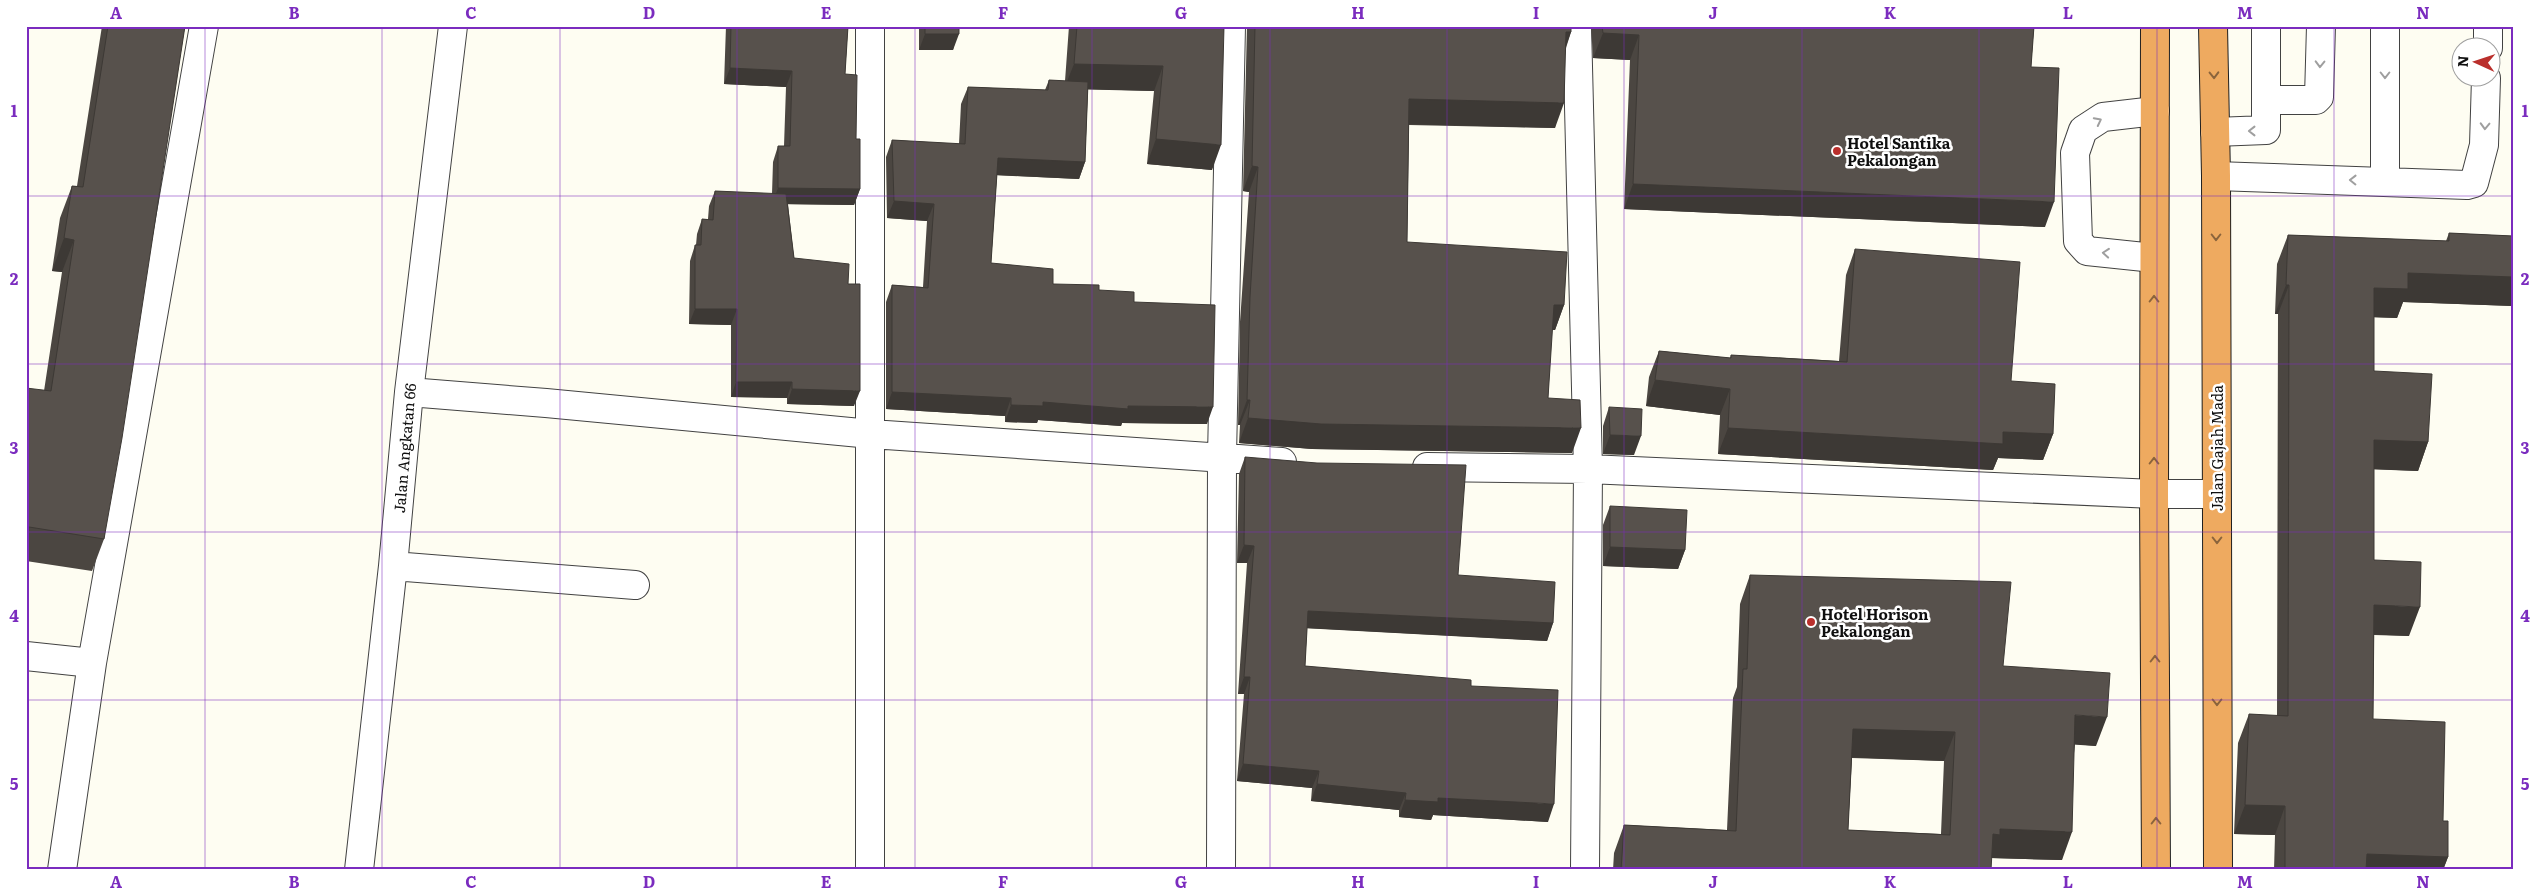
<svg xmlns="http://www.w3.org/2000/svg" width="2539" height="896" font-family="Literata,serif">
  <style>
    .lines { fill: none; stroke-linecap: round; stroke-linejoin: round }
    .minor-casing { stroke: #424242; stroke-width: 30 }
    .highway-casing { stroke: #202020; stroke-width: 30 }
    .minor { stroke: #fff; stroke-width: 28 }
    .highway { stroke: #eeaa60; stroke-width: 28 }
    .wall { fill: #4b4641; fill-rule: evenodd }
    .shaded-wall { fill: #3d3935 }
    .building { fill: #57514c; stroke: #3d3935; fill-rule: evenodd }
    .oneway { stroke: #9f9f9f }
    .oneway2 { stroke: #8a643c }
    .grid { fill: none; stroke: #7b2cbf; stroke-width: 1; stroke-opacity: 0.55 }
    .poi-dot { fill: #ba2f2c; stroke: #fff; stroke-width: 2 }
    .labels { text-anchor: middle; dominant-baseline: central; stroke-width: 5; stroke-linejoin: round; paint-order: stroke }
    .poi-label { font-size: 15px; font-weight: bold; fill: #0f0f0f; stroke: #fff; text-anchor: start }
    .street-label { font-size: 15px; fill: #0f0f0f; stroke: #fff }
    .neatline { fill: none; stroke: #7b2cbf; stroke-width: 2 }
    .grid-label { font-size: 16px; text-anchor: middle; font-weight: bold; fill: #7b2cbf }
  </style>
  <rect width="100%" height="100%" fill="#fefdf2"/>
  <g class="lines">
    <g class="minor-casing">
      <path id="minor" d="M870,26V870
        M1577,26L1588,469L1585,870
        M2385,26V180
        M2488,48V26
        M2266,100H2316L2319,97L2321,26
        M2215,132L2266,130V26
        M2216,176L2467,185L2474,183L2484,145L2486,78
        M2154,258L2087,251L2078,241L2075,153L2083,130L2103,117L2155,111
        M409,392L546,403L871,434L1282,462
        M1427,467L1588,469L2154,494H2216
        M393,566L635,585
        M26,656L92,663
        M62,870L92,663L204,26
        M359,870L393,566L409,392L453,26
        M1221,870L1222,457L1231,26"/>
    </g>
    <g class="highway-casing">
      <path id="highway" d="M2155,26L2154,494L2156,870
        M2213,26L2216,176L2218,870"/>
    </g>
    <use href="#minor" class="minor"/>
    <use href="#highway" class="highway"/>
  </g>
  <path class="wall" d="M102,26H185L104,539L92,571L26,561V388L44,391L62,272L52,271L60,218L72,186H77Z
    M726,26H848L845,74L856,139L860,189L854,205L788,204L794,258L848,284L854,406L787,404V398L731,397V325L689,324L690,261L695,245H696L697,234L702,219H708L709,206L715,191L772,194L773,162L778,146H784L786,87L724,84Z
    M919,26H959L953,50H919Z
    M1069,26H1224L1212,170L1147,164L1154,91L1088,89L1085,162L1079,179L997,175L991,263L1053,284L1099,290L1134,302L1207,424L1122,423L1121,426L1038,420L1037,423L1005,422V416L886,409V302L892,285L923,287L927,221L887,218L886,157L892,140L959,144L961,104L968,87L1045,90L1049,80L1065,81Z
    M1247,26H1571V32L1566,48L1555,128L1409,125L1407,242L1564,305L1555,330H1552L1548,398L1572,453L1312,449L1239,443L1240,425H1238L1240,322L1249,192L1243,191Z
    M1591,26H2034L2031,67L2045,227L1624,209L1630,60L1593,58Z
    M2449,233L2513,236V306L2403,302L2397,318L2374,317V371L2428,442L2418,471L2374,469V560L2409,636L2374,635L2373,719L2443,821L2448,857L2443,870H2274L2275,835L2234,834L2238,743L2249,714L2277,716L2278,314H2275L2277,264L2288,235L2446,241Z
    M1855,249L2011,381L2053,434L2043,460L1998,458L1993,470L1718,454L1720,415L1646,406L1649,377L1659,351L1730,358L1731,355L1839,361L1846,275Z
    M1609,407L1634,455L1603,454V426Z
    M1245,457L1458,575L1553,623L1547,641L1307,628L1305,666L1471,686L1548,822L1433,815L1431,820L1399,817V810L1311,801L1312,788L1237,781L1244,694H1238L1247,563H1237L1239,474Z
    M1610,506L1685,550L1678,569L1603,566V525Z
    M1750,575L2003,666L2096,746L2075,744L2062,860L1991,858V870H1613L1614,853L1624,825L1727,830L1733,698L1737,687L1740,604ZM1852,758L1944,761L1941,834L1848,830Z"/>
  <path class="shaded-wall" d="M1566,32H1571L1562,57Z
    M1603,33L1639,35L1630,60L1593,58Z
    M925,34H959L953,50H919Z
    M1074,64L1163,66L1154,91L1064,89Z
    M730,68L792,71L786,87L724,84Z
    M1409,99L1564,103L1555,128L1400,124Z
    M1156,139L1221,145L1212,170L1147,164Z
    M998,158L1085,162L1079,179L992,175Z
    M1252,166L1258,167L1249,192L1243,191Z
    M1633,184L2054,202L2045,227L1624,209Z
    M778,188L860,189L854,205L772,204Z
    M894,201L934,204L927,221L887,218Z
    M64,238L74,240L62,272L52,271Z
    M2408,273L2513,277V306L2403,302L2397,318L2364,317L2374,288Z
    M2286,285H2289L2278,314H2275Z
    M1554,305H1564L1555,330H1545Z
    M695,309H737L731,325L689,324Z
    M1655,380L1730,389L1720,415L1646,406Z
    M736,382H792L787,398L731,397Z
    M792,389L860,391L854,406L787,404Z
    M892,392L1011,398L1005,416L886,409Z
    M1247,400H1250L1240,425H1238Z
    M1043,402L1128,406L1213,407L1207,424L1122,423L1121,426L1038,420L1037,423L1005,422L1011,405Z
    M1248,418L1581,428L1572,453L1312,449L1239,443Z
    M1728,428L2003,432L2053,434L2043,460L1998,458L1993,470L1718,454Z
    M1610,435L1641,436L1634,455L1603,454Z
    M2374,440L2428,442L2418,471L2364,469Z
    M1244,545L1254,546L1247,563H1237Z
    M1610,547L1685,550L1678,569L1603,566Z
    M2374,605L2420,607L2409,636L2363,634Z
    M1308,611L1553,623L1547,641L1302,628Z
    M1244,677H1250L1244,694H1238Z
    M2075,715L2107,717L2096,746L2065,744Z
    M1853,729L1955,732L1944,761L1842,757Z
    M1243,764L1319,771L1312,788L1237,781Z
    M1317,784L1406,793L1399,810L1311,801Z
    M1438,798L1554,804L1548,822L1433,815L1431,820L1399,817L1405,800Z
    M2245,805L2285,806L2275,835L2234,834Z
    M2000,829L2072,832L2062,860L1991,858L1993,834Z
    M2367,854L2448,857L2443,870H2361Z"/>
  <path class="building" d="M108,26H185L122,438L104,539L29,527L26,552V388L51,391L74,240L64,238L72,186L83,187Z
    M731,26H848L845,74L857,75L856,139H860V189L778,188V146H790L792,71L730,68Z
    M925,26H959V34H925Z
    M1077,26H1224L1221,145L1156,139L1163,66L1074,64Z
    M1255,26H1571V32H1566L1564,103L1409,99L1407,242L1567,252L1564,305H1554L1548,398L1580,400L1581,428L1321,424L1248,418L1250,400H1247L1250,297L1258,167L1252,166Z
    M1602,26H2034L2031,67L2059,68L2054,202L1633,184L1639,35L1603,33Z
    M1049,80L1088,82L1085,162L998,158L991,263L1053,269V284L1099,285V290L1134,292V302L1215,305L1213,407L1128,406V409L1043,402V406L1011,405V398L892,392V285L928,288L934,204L894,201L892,140L965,144L968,87L1048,90Z
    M715,191L786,194L794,258L849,264L848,284H860V391L792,389V382H736L737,309H695V245H701L702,219L713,220Z
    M2449,233L2513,236V277L2408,273V289L2374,288V371L2432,374L2428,442L2374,440V560L2421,562L2420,607L2374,605L2373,719L2445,722L2443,821H2448V857L2367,854L2366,870H2285V806L2245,805L2249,714L2288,716L2289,285H2286L2288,235L2449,241Z
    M1855,249L2020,262L2011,381L2055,384L2053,434L2003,432V444L1728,428L1730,389L1655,380L1659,351L1731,358V355L1847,362Z
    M1609,407L1642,409L1641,436L1610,435Z
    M1245,457L1317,463L1466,465L1458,575L1555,582L1553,623L1308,611L1305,666L1471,680V686L1558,690L1554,804L1438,798V802L1405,800L1406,793L1317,784L1319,771L1243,764L1250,677H1244L1254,546L1244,545Z
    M1610,506L1687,510L1685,550L1610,547Z
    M1750,575L2011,582L2003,666L2110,673L2107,717L2075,715L2072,832L2000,829V835L1993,834L1991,870H1621L1624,825L1736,831L1743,669H1747ZM1853,729L1955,732L1950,835L1848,830Z
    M1490,868L1533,869L1490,870Z"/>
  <defs><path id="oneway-chevron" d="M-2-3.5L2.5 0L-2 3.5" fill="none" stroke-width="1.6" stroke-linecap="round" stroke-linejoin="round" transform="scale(1.25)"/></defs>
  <g class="oneway">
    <use href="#oneway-chevron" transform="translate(2320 64) rotate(91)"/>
    <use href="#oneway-chevron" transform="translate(2385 75) rotate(90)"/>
    <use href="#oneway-chevron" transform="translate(2098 121) rotate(-27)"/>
    <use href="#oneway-chevron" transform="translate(2485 126) rotate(92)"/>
    <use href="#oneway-chevron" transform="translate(2252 131) rotate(180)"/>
    <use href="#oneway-chevron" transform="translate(2353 180) rotate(-179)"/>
    <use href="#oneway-chevron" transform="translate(2106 253) rotate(-175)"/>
  </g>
  <g class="oneway2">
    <use href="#oneway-chevron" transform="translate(2214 75) rotate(89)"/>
    <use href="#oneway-chevron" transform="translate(2216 237) rotate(90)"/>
    <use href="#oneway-chevron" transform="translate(2154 299) rotate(-90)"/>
    <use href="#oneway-chevron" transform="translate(2154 461) rotate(-90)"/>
    <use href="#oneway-chevron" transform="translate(2217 540) rotate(90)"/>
    <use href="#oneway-chevron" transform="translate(2155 659) rotate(-90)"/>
    <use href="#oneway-chevron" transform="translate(2217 702) rotate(90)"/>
    <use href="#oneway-chevron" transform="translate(2156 821) rotate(-90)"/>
  </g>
  <path class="grid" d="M205,26V870M382,26V870M560,26V870M737,26V870M915,26V870M1092,26V870M1270,26V870M1447,26V870M1624,26V870M1802,26V870M1979,26V870M2157,26V870M2334,26V870M26,196H2513M26,364H2513M26,532H2513M26,700H2513"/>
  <g class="poi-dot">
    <circle cx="1837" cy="151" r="5"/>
    <circle cx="1811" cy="622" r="5"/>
  </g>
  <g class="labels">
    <g class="poi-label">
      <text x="1847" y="142">Hotel Santika<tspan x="1847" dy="17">Pekalongan</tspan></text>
      <text x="1821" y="613">Hotel Horison<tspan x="1821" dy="17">Pekalongan</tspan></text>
    </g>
    <g class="street-label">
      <text transform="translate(404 448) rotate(-85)">Jalan Angkatan 66</text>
      <text transform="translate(2216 448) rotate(-90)">Jalan Gajah Mada</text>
    </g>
  </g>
  <rect width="2539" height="896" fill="none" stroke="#ffffff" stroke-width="55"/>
  <g transform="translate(2476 62) rotate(273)"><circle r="24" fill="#ffffff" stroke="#9f9f9f"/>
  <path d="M0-4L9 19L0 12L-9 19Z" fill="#ba2f2c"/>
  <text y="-8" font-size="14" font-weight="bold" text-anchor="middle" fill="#0f0f0f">N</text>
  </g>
  <rect x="28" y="28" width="2484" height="840" class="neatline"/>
  <g class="grid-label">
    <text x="116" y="19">A</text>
    <text x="294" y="19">B</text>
    <text x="471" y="19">C</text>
    <text x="649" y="19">D</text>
    <text x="826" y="19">E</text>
    <text x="1003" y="19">F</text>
    <text x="1181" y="19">G</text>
    <text x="1358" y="19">H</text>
    <text x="1536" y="19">I</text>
    <text x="1713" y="19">J</text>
    <text x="1890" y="19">K</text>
    <text x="2068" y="19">L</text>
    <text x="2245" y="19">M</text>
    <text x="2423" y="19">N</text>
    <text x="14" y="117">1</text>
    <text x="2525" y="117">1</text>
    <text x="14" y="285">2</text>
    <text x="2525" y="285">2</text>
    <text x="14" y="454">3</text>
    <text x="2525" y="454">3</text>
    <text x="14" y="622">4</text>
    <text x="2525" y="622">4</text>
    <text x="14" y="790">5</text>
    <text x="2525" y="790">5</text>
    <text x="116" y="888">A</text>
    <text x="294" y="888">B</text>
    <text x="471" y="888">C</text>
    <text x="649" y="888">D</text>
    <text x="826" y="888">E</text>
    <text x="1003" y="888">F</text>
    <text x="1181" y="888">G</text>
    <text x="1358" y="888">H</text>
    <text x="1536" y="888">I</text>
    <text x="1713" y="888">J</text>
    <text x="1890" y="888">K</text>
    <text x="2068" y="888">L</text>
    <text x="2245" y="888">M</text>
    <text x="2423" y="888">N</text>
  </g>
</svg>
